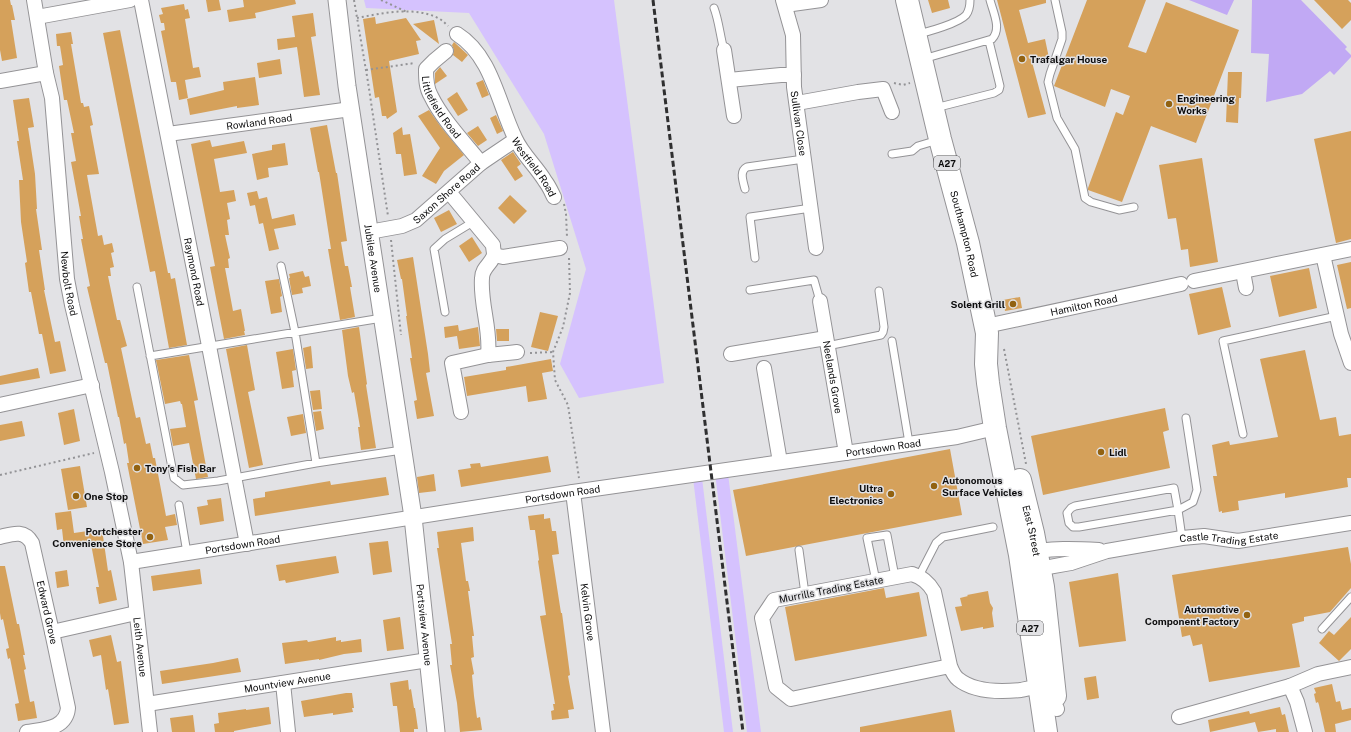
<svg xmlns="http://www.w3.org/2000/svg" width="1351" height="732" font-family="'Public Sans',sans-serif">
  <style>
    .green { fill: #d5c2fe }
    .water { fill: #c1a9f4 }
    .building { fill: #d5a15b }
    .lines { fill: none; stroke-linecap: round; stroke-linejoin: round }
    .service-casing { stroke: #949396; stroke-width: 9 }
    .minor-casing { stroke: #949396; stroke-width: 16 }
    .tertiary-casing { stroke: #949396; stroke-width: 19 }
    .primary-casing { stroke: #949396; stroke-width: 24 }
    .path { stroke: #939396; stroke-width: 2; stroke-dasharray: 2 3; stroke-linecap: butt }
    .service { stroke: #fff; stroke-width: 7 }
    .minor { stroke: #fff; stroke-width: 14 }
    .tertiary { stroke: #fff; stroke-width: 17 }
    .primary { stroke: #fff; stroke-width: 22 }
    .rail { stroke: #2f2f30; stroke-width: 3; stroke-dasharray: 6 3; stroke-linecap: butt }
    .poi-dot { fill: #926211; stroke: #e2e2e5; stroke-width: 1.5 }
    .labels { text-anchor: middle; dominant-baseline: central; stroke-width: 3; stroke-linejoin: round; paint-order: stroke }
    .shield { fill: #e2e2e5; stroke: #4d4d4e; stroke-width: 1 }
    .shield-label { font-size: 9px; font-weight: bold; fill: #0d0d0e }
    .poi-label { font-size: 10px; font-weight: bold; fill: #0d0d0e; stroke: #e2e2e5; text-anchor: start }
    .street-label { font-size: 10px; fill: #0d0d0e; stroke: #e2e2e5 }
  </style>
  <rect width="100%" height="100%" fill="#e2e2e5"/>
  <path class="green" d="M364,0H614L664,383L579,398L560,364L586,269L544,134L469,13L366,8Z
    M715,473L728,474L761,732H747Z
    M693,478H702L733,732H724Z"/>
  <path class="water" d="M1189,0H1234L1227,15Z
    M1252,0H1301L1347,47L1345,49L1351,55V57L1334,75L1330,71L1302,94L1266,102L1269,54L1251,53Z"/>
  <path class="building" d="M0,0H10L11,5H12L15,20H11L17,58L2,61L0,50Z
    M206,0H219L221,10L208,12Z
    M243,0H295L296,4L255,13L256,18L229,22L227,10L244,7Z
    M928,0H948L950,8L932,13Z
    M997,0H1046V3L1019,10L1028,43L1045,39L1049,58L1032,62L1046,114L1028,118Z
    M1087,0H1146L1128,47L1146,53L1166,2L1239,30L1196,143L1151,126L1122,202L1088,190V188L1116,112L1123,115L1130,96L1111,89L1105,107L1054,86Z
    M1314,0H1348L1351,3V20L1342,29Z
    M184,4L185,10L188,9L190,18L185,19L193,68L199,67L201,77L185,80L188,98L179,100L176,82H171L161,31L165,30L164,23H161L159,15L163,14L161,8Z
    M313,13L316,36L311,37L320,95L304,97L297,47L278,50L277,39L295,37L292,16Z
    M375,17L376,24L406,18L421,40L416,41L419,54L389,61L397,112L387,119L386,116H382L379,97L375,98L363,19Z
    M434,20L439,44L413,24Z
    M120,30L168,273H170L171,279L175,278L187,345L169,348L155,271L150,272L103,33Z
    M71,32L73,44H71L81,103H83L84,107L89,106L93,125L90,126L99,174L87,175L98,236L102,235L104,245L112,243L114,252L111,253L114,267L110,268L111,276H108L117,320H120L127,346L121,348L136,418L140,417L146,444L150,443L153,458H155L166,516L175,514L177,525L165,527L168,540L143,544L127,463H129L126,443L124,444L119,417H118L107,363H105L87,287L90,286L81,239H83L79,216H81L71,162L76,161L71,133H74L67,100H64L59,66L63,65L60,46H57L56,34Z
    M454,42L468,55L462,62L453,55L454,50L452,45Z
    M280,59L282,74L259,78L257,63Z
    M440,67L447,76L435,84V73Z
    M1228,72H1242L1241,98H1239L1238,123L1226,122Z
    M255,77L259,105L237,108V106L190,115L187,99L224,90L223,82Z
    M483,80L489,95L482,98L476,83Z
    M457,92L468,110L458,116L447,99Z
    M29,98L34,127L28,128L35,174L37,209H36L42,250H39L45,290H44L55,342L60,341L66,371L50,374L42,334H39L31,292H29L25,263L27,262L21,222L19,180H23L17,141H19L13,100Z
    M429,110L441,127L464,155L444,171L436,184L422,176L440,148L418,116Z
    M496,115L503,131L497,134L490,118Z
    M327,125L336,173H337L347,241L341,242L345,266H348L352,287H350L355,317L340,320L328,249H331L319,172H318L310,128Z
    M478,126L487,140L478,146L467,133Z
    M402,127L403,135L410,134L417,174L404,176L401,154H396L393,133Z
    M1351,131V239L1336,243L1314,139Z
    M210,140L212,147L244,141L247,153L214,159L220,192L234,190L236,201L227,203L230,219L227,220L229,235H225L230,258L228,259L229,268H225L233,311L241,309L245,331H244L245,335L224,339L210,267L215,266L191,144Z
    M285,143L288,165L268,168L269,177L257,180L252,154L272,150V145Z
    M513,152L521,164L517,167L523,176L515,181L501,160Z
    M1202,158L1218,262L1190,267L1188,249L1181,250L1176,218L1168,219L1159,165Z
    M257,191L259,199L267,197L272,219L294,214L296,225L274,229L279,249L269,251L263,223L259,224L255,205L250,206L247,193Z
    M510,195L527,211L514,224L498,208Z
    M449,210L457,224L441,232L434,218Z
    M472,237L482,253L469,262L459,246Z
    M413,257L428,354L430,372L426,373L434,416L417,419L414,401L417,400L410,358H412L406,316H407L402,279H401L397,260Z
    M1351,262V308L1347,309L1337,265Z
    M1309,268L1317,308L1279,317L1270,276Z
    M303,271L305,277L309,276L311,286L302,288L303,293L292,295L289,278H290L289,274Z
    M279,279L282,296L280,297L282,312L271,314L265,281Z
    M1222,287L1231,327L1198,335L1189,294Z
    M1020,297L1022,308L1005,311L1003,300Z
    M540,312L558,316L548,351L531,347Z
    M458,325L459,331L478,327L480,346L459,349L457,336L445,338L444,327Z
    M359,327L367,384L366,385L376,448L361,450L358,427H360L354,392L352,393L348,376L342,330Z
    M496,329H509V341H497Z
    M247,345L255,390L248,392L263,465L249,468L226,349Z
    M311,346L313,368L306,369L303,348Z
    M293,349L296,370L292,371L294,387L282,389L276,352Z
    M1305,350L1320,420L1336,417L1339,436L1351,434V478H1347L1348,487L1285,498V493L1238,501L1239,510L1222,513V511L1219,512L1213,476H1217L1212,445L1229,441L1230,445L1278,437L1260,359Z
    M189,355L198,400L194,401L208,477L196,479L189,443L173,446L170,429L186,427L182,404H181L180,401L165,404L156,360Z
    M551,359L553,371L542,373L547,399L528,402L526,386L467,396L464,377L506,370V367Z
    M38,368L40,378L0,385V376Z
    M320,390L322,409L313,410L310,391Z
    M1165,408L1169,430L1163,432L1170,468L1043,495L1031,436Z
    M74,409L80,441L64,445L58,413Z
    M321,411L324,429L316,431L313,412Z
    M303,414L306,433L291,436L287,417Z
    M22,421L25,436L0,441V425Z
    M950,449L962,515L746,556L733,490Z
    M548,456L551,472L461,487L458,470L471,468L470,464L480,463L481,467Z
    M80,466L87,507L68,510L61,469Z
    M434,474L436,491L419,493L417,477Z
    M386,477L389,495L255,516L253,499L265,497V492L330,481L331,485Z
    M221,498L224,521L200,525L197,507L208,505L207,500Z
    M71,511L74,533L102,529L108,571L111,570L117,600L99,604L96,587H99L91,544L64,547L62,529L57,530L55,513Z
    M544,514V519L550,518L552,531H556L559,554L552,555L561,613H562L570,675L568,676L574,709L568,710L569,718L552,720L551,711L554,710L553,704H555L540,616L546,615L538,561L539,560L535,530H530L528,516Z
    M473,527L474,541L461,543L466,581H468L470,591H468L474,636H472L474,657L471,658L474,674L472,675L474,696L477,718L480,717L482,730L460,732L457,703L450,665H452L450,644H452L437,548H439L437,532Z
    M388,541L392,572L373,575L369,543Z
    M1348,547L1351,564V588L1330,612L1304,617V621L1292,624L1300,667L1209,682L1202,644L1193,646L1190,635L1182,637L1172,575Z
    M336,556L339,573L286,583L285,580L279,581L276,565Z
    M0,566H5L17,624H19L25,655H23L26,669L24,670L30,702L34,701L37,718L18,721L15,704L19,703L10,658L8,659L6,649L9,648L3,619L1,620L0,613Z
    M200,569L202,584L153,591L151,576Z
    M67,570L69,586L57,588L55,572Z
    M1118,573L1126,641L1079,647L1069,582Z
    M884,588L886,598L919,592L927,636L795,661L785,607Z
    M988,591L990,603L993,608L992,613L994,627L983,629V627L961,631L955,607L962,606L960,598L968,596L967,595Z
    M400,617L404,649L387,651L383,620Z
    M1351,617V649L1339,661L1319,643L1329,631L1334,635Z
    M111,635L117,662L121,661L129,723L114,725L108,689L106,690L101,655L93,657L89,640Z
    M336,637V641L341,640V642L361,639L362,652L344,654L319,660V659L285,664L282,643L307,640L308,642Z
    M238,658L241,672L162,684L160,671L213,663Z
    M1096,676L1099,698L1087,700L1084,678Z
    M408,680L409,690L411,689L414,708H415L418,729H414V732H400L397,706H393L390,683Z
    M1332,684L1336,702L1340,701L1342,710L1351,708V720L1335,724L1336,732H1325L1319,705L1318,702L1316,703L1314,694L1316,693L1314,688Z
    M346,693H352L354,708H352L353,712L333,715V713L304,717L301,701Z
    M269,707L271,724L234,731V732H215L214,724L219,723L218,713L246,709V710Z
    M1280,707L1282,715L1285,714L1289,732H1276V729L1258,732L1255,722L1210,732L1208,720L1249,711L1250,714Z
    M951,710L955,732H860V727Z
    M193,715L195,732H172L170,718Z"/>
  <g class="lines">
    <g class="service-casing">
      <path id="service" d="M1055,0L1062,32V39L1050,74L1048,82L1057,118L1075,149L1085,198L1091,202L1119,210L1134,207
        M714,8C719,21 720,36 724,50
        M917,34C928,32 959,23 966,15C969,11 970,5 970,0
        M923,59L992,39C1002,29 993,12 990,0
        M935,108L994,93L999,90L1000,86L989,41
        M892,154L912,151L918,146L938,140
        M745,189C743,181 739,171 747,167L804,159
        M755,258L750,217L811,208
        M281,266L295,332L316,463
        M137,287L174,478L183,485L218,481L316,463L402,450
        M750,290L814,280L820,301
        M445,312L434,249L445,239L473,222
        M892,341L909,443
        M827,346L881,335L883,332L884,327L879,291
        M150,356L382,318
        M1243,434L1223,341L1337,316
        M179,505L187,553
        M1182,538L1178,510L1079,527H1073L1069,523L1067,513L1071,508L1075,506L1174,488L1178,510L1193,502L1197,490L1186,418
        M799,550L805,594
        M919,576L936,543L943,537L993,527
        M876,581L867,538L887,535L895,577
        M1322,629L1351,597"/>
    </g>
    <g class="minor-casing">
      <g id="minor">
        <path id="s1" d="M34,0L46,73L52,98L67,279L72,305L112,472L131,562L150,732"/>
        <path id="s2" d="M141,0L209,346L247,544"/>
        <path id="s3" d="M783,0L793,35L794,87L816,248"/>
        <path d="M785,5L821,0"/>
        <path d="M37,17L130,0"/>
        <path id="s4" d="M457,34C492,56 498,103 515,138C522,154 536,166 545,181C549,186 551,191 554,197"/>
        <path d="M724,50L734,116"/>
        <path id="s5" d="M446,51L434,61L426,69C426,78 426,88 431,96C442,119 465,143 481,163"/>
        <path d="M729,80L781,75H794"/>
        <path d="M0,81L46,73"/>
        <path d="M797,103L858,92L883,89L892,112"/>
        <path id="s6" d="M168,134L351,109"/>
        <path d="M449,192L493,245C493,248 494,252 494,254C493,263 482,267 482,278C480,304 491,329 488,355"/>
        <path id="s7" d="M369,232L402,226L416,220L481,163L515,140"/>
        <path d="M494,255L503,257L560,248"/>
        <path d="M1323,255L1341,334L1351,363"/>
        <path d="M1243,272L1246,288"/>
        <path d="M1194,281L1351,249"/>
        <path id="s8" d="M820,301L846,453"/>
        <path id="s9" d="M986,326L1181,284"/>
        <path d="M731,354L826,338"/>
        <path d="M764,368L780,462"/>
        <path d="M0,405L92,385"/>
        <path d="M461,412L452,363L488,355L517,352"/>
        <path id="s10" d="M573,492L603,732"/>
        <path id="s11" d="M0,537C12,534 24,529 32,543L52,632L68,708C66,729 44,729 27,732"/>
        <path d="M1030,554C1045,547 1081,549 1099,550"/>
        <path id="s12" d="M131,562L573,492L957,437L995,428"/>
        <path id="s13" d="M1033,568L1039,569L1049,567L1071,563L1107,551L1182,538L1204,536L1238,541L1351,523"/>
        <path d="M52,632L136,613"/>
        <path d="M950,666L934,592C929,583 922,577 912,574L774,600L762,618L776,687L791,699L950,666C952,671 954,676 958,679C974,692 1002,692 1021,690C1026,689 1035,686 1039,688C1048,690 1053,701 1057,709"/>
        <path d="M283,683L288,732"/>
        <path d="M1290,686L1318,674L1351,667"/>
        <path id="s14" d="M147,704L428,660"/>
        <path d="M1179,717L1290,686L1297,702L1305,732"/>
      </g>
    </g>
    <g class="tertiary-casing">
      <g id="tertiary">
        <path id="s15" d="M337,0L347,86L413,517L436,732"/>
      </g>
    </g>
    <g class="primary-casing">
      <g id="primary">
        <path id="s16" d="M907,0L940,139L968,243L987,333L986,364L988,383L995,428L1020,555L1046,732"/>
        <path id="s17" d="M1020,480L1033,533L1043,587L1055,696"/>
      </g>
    </g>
    <path class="path" d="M354,0L368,82L388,216
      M381,0L407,12
      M357,18C383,13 414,6 438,18C442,20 445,23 448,26
      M366,70L415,63
      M894,83L903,85L910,83
      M564,204L566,214L567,237
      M391,240L401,335
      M569,258L570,293L563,327L553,352L555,380L568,405L579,478
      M1004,349L1026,464
      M530,353L553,352
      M0,475L94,453"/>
    <use href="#service" class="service"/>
    <use href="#minor" class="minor"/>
    <use href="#tertiary" class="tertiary"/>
    <use href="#primary" class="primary"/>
    <path class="rail" d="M653,0L743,732"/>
  </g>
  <g class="poi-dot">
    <circle cx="1022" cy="59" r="4"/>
    <circle cx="1169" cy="104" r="4"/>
    <circle cx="1013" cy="304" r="4"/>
    <circle cx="1101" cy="452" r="4"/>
    <circle cx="137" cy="468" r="4"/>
    <circle cx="934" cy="486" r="4"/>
    <circle cx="891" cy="494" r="4"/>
    <circle cx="76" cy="496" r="4"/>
    <circle cx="150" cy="537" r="4"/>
    <circle cx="1247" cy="615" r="4"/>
  </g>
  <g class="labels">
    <g class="shield">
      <rect x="934" y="156" width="26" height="14" rx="3"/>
      <rect x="1017" y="621" width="26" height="14" rx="3"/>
    </g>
    <g class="shield-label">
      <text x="947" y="163">A27</text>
      <text x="1030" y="628">A27</text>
    </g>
    <g class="poi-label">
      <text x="1030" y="59">Trafalgar House</text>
      <text x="1177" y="98">Engineering<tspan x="1177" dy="12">Works</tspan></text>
      <text x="1005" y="304" text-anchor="end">Solent Grill</text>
      <text x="1109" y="452">Lidl</text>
      <text x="145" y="468">Tony's Fish Bar</text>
      <text x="942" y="480">Autonomous<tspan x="942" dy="12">Surface Vehicles</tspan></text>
      <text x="883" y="488" text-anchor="end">Ultra<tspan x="883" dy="12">Electronics</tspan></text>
      <text x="84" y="496">One Stop</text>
      <text x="142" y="531" text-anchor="end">Portchester<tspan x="142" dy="12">Convenience Store</tspan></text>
      <text x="1239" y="609" text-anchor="end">Automotive<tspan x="1239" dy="12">Component Factory</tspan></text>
    </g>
    <g class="street-label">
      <text stroke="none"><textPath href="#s5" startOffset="69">Littlefield Road</textPath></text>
      <text stroke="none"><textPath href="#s6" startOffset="92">Rowland Road</textPath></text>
      <text stroke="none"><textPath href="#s3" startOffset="125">Sullivan Close</textPath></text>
      <text stroke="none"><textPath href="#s4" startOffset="156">Westfield Road</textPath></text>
      <text stroke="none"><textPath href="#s7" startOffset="89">Saxon Shore Road</textPath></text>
      <text stroke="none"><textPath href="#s16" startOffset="241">Southampton Road</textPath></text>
      <text stroke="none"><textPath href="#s15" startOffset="261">Jubilee Avenue</textPath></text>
      <text stroke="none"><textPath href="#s2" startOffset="277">Raymond Road</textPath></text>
      <text stroke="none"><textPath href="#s1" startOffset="286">Newbolt Road</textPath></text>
      <text stroke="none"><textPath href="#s9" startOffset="100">Hamilton Road</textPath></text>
      <text stroke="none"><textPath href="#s8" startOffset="77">Neelands Grove</textPath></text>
      <text stroke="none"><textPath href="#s12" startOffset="761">Portsdown Road</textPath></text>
      <text stroke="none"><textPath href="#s12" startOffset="437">Portsdown Road</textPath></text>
      <text stroke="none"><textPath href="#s17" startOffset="52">East Street</textPath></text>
      <text stroke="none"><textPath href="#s13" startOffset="200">Castle Trading Estate</textPath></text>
      <text stroke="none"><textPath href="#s12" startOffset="113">Portsdown Road</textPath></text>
      <text transform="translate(831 589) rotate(-11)">Murrills Trading Estate</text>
      <text stroke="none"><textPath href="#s10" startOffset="121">Kelvin Grove</textPath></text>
      <text stroke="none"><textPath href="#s11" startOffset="107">Edward Grove</textPath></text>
      <text stroke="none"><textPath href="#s15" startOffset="631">Portsview Avenue</textPath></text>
      <text stroke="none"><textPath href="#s1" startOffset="657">Leith Avenue</textPath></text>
      <text stroke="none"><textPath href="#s14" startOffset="142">Mountview Avenue</textPath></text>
    </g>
  </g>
</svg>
